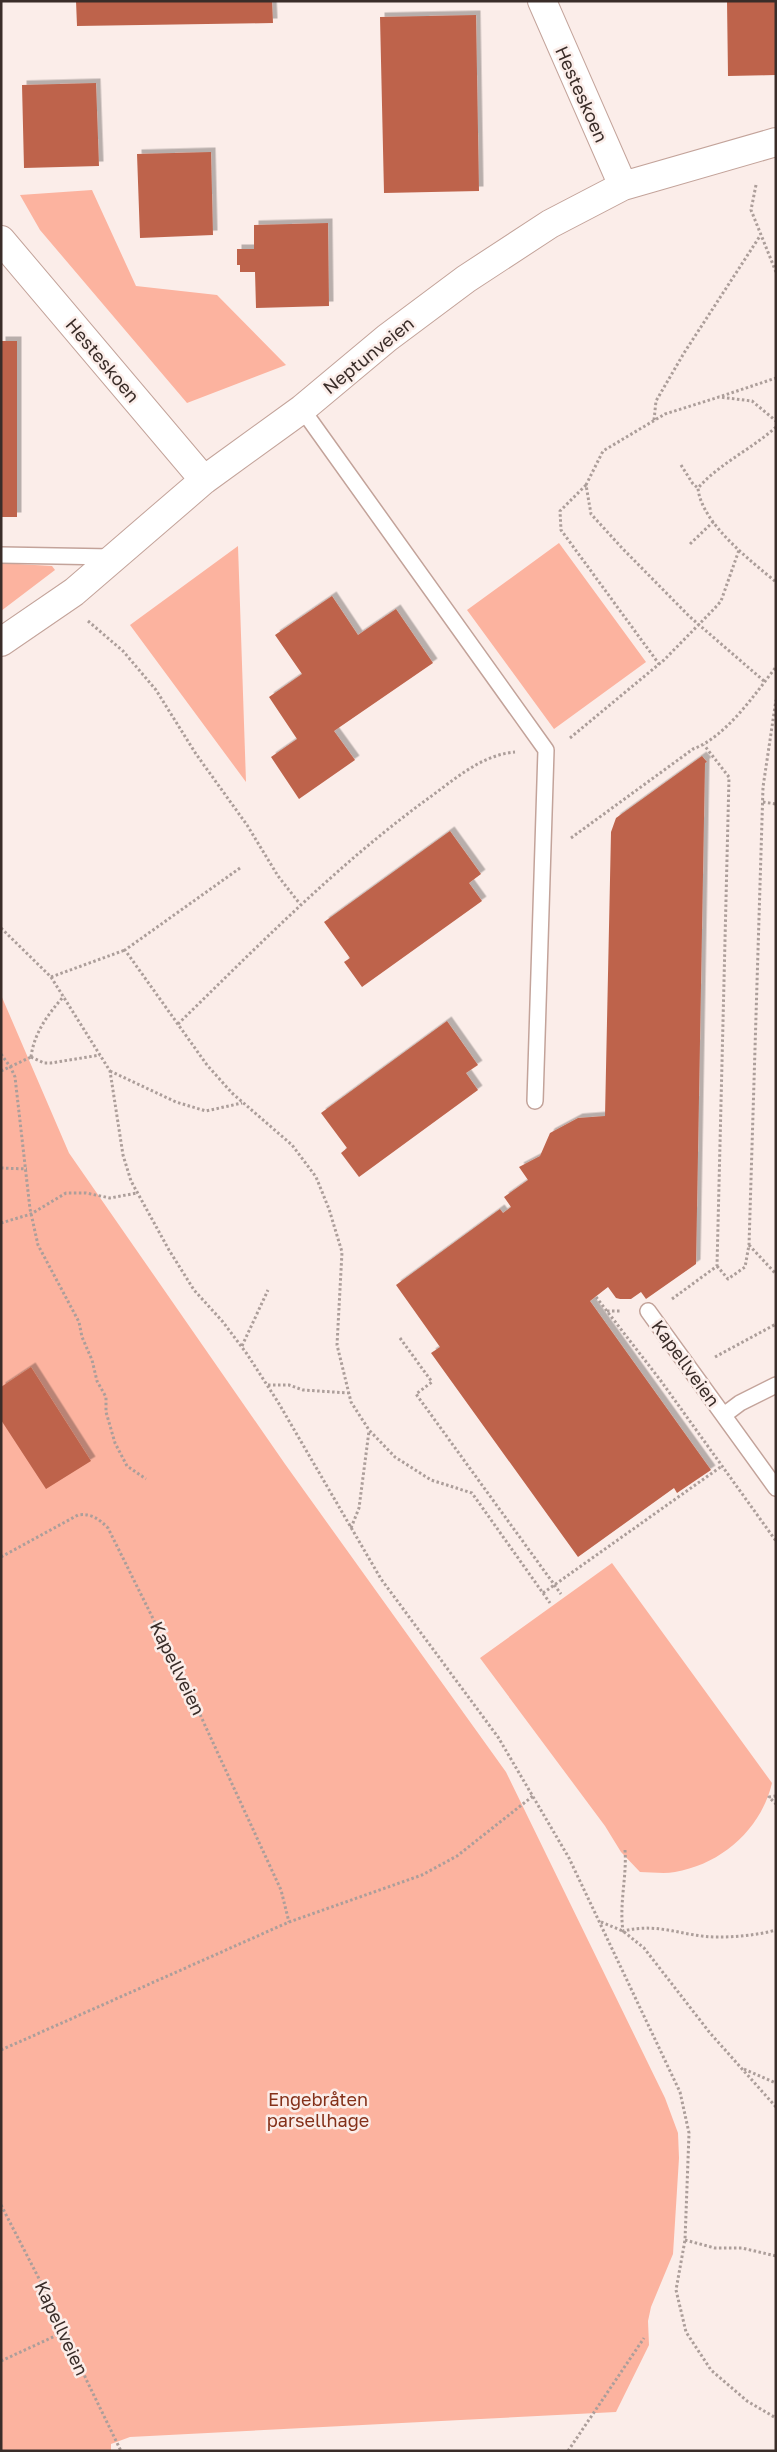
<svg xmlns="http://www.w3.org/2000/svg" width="777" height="2452" font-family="'Golos Text',sans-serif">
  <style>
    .green { fill: #fcb39f }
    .building { fill: #be644c; filter: url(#shadow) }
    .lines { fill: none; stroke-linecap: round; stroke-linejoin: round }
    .lane-casing { stroke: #c3a39a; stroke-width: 18 }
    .street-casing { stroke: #c3a39a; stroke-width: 30 }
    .path { stroke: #ac9e9a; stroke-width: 3; stroke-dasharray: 2.5 2.5; stroke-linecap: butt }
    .lane { stroke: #fff; stroke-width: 15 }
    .street { stroke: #fff; stroke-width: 28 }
    .labels { text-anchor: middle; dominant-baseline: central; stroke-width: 5; stroke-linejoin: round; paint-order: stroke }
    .street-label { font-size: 18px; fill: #3a2d29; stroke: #fbede9 }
    .park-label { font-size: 18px; fill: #843019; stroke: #fbede9 }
  </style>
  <defs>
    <filter id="shadow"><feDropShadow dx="4.5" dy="-4.5" stdDeviation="0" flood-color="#0004"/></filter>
  </defs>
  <rect width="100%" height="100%" fill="#fbede9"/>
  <path class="green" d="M92,190L136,286L217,295L286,365L187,403L40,230L20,195Z
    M559,543L646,662L554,729L467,610Z
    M238,546L246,782L130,625Z
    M1,563L52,566L55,570L1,611Z
    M1,995L69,1153L285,1464L506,1772L665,2098L678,2133L679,2158L673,2254L651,2307L648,2321L649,2345L616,2412L130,2437L111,2444V2451H1Z
    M612,1563L772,1783C761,1829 722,1864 675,1872C664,1874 651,1872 640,1872L621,1852L605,1826L480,1658Z"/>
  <path class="building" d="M76,1H272L273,23L77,26Z
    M727,1H776V75L728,76Z
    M476,15L479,191L384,193L380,17Z
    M96,83L99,166L24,168L22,85Z
    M211,152L213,235L140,238L137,154Z
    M328,223L329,306L256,308L255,272H240V265H237V249H254V225Z
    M1,341H17V517H1Z
    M332,596L358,635L396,609L433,663L334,731L355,760L299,799L271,757L297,739L269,697L302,674L275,635Z
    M702,756L707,762L705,763L696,1264L646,1299L641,1292L631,1299H620L616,1298L608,1287L590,1301L711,1470L677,1493L674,1488L578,1557L431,1353L440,1347L396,1285L500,1209L503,1213L511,1207L504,1197L528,1180L519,1167L540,1156L550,1133L578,1118L605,1116L611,832L616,818Z
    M450,831L481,874L469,883L482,901L362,987L344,962L350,958L324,922Z
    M447,1021L478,1065L466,1073L478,1090L359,1177L341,1153L347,1148L321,1113Z
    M31,1367L91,1461L46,1489L1,1420V1387Z"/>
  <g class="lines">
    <g class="lane-casing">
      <path id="lane" d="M302,409L546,750L535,1101
        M1,555L112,557
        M648,1311L776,1488
        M724,1415L740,1403L776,1385"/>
    </g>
    <g class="street-casing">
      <path id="street" d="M542,1L623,186
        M1,240L204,480
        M1,642L74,592L204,480L302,409L387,338L466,279L550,224L623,186L776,142"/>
    </g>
    <path class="path" d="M756,185L751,210L776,272
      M722,396L776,378
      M654,420L656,401L684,353L760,236
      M776,427C752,449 720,463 698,488C701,523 751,561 776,582
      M681,465L693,484L698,488
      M586,485L560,511L561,530L659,664
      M690,544L714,521
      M88,621L123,651L156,690L196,754L247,825L278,876L300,904
      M764,681L690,617L622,548L591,514L586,485L603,451L665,414L719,397L752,401L776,421
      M570,738L664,660L714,609L721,601L739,550
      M763,802L776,804
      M571,838L693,749C726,737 755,694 776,667
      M240,868L125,950L207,1065L232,1093L292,1145L316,1177L329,1209L342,1252L337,1345L351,1402L369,1430L395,1457L431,1480L472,1493L550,1603
      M1,928L51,977L110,1071L123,1155L131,1181L169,1250L194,1290L223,1322L247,1354L278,1402L381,1579L498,1737L569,1858L680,2092L689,2133L685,2240L676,2290L686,2332L711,2370L747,2401L776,2418
      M51,977L125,950
      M178,1024C258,946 336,866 426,800C453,781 480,755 515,752
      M1,1054L11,1068L15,1077L30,1209L38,1245L79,1322L82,1337L92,1360L97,1381L106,1397V1412L115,1443L127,1466L146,1479
      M31,1057L44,1063H51L100,1055
      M31,1057C34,1033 48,1014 64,996
      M1,1071L31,1057
      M110,1071L176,1102L206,1111L242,1103
      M1,1168L27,1169
      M1,1223L31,1214L66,1193H86L110,1198L137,1193
      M749,1245L776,1274
      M717,1266L728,1279L745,1267L749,1245L763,787L776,700
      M596,1297L661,1381L776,1541
      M672,1299L717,1266L729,777L704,745
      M607,1311H621
      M400,1338L432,1382L416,1394L561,1594
      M242,1346L268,1290
      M715,1357L776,1324
      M268,1385H289L303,1390L349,1393
      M351,1528L359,1508L369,1431
      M1,1557L78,1515C91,1513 99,1519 108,1528L191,1695L281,1890L289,1922
      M543,1593L722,1466
      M776,1796L769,1797L776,1804
      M625,1850C627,1877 619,1903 623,1931C660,1922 683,1937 718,1937C737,1937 758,1935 776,1930
      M601,1922L623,1931L644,1948L710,2033L776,2107
      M1,2050L289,1922L422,1875L457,1856L533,1796
      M744,2069L776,2083
      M1,2205L66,2331L86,2379L121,2451
      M685,2240L715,2248H742L776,2256
      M1,2361L66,2331
      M568,2451L644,2338"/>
    <use href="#lane" class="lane"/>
    <use href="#street" class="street"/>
  </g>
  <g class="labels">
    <g class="street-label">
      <text transform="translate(582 94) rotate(66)">Hesteskoen</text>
      <text transform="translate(368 355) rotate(-39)">Neptunveien</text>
      <text transform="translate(103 360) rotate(50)">Hesteskoen</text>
      <text transform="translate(686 1363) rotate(54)">Kapellveien</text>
      <text transform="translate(178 1668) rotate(64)">Kapellveien</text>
      <text transform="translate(62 2328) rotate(65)">Kapellveien</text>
    </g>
    <g class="park-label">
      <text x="318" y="2099">Engebråten<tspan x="318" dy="21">parsellhage</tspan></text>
    </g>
  </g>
  <rect width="777" height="2452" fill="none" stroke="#3a2d29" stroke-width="5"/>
</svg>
